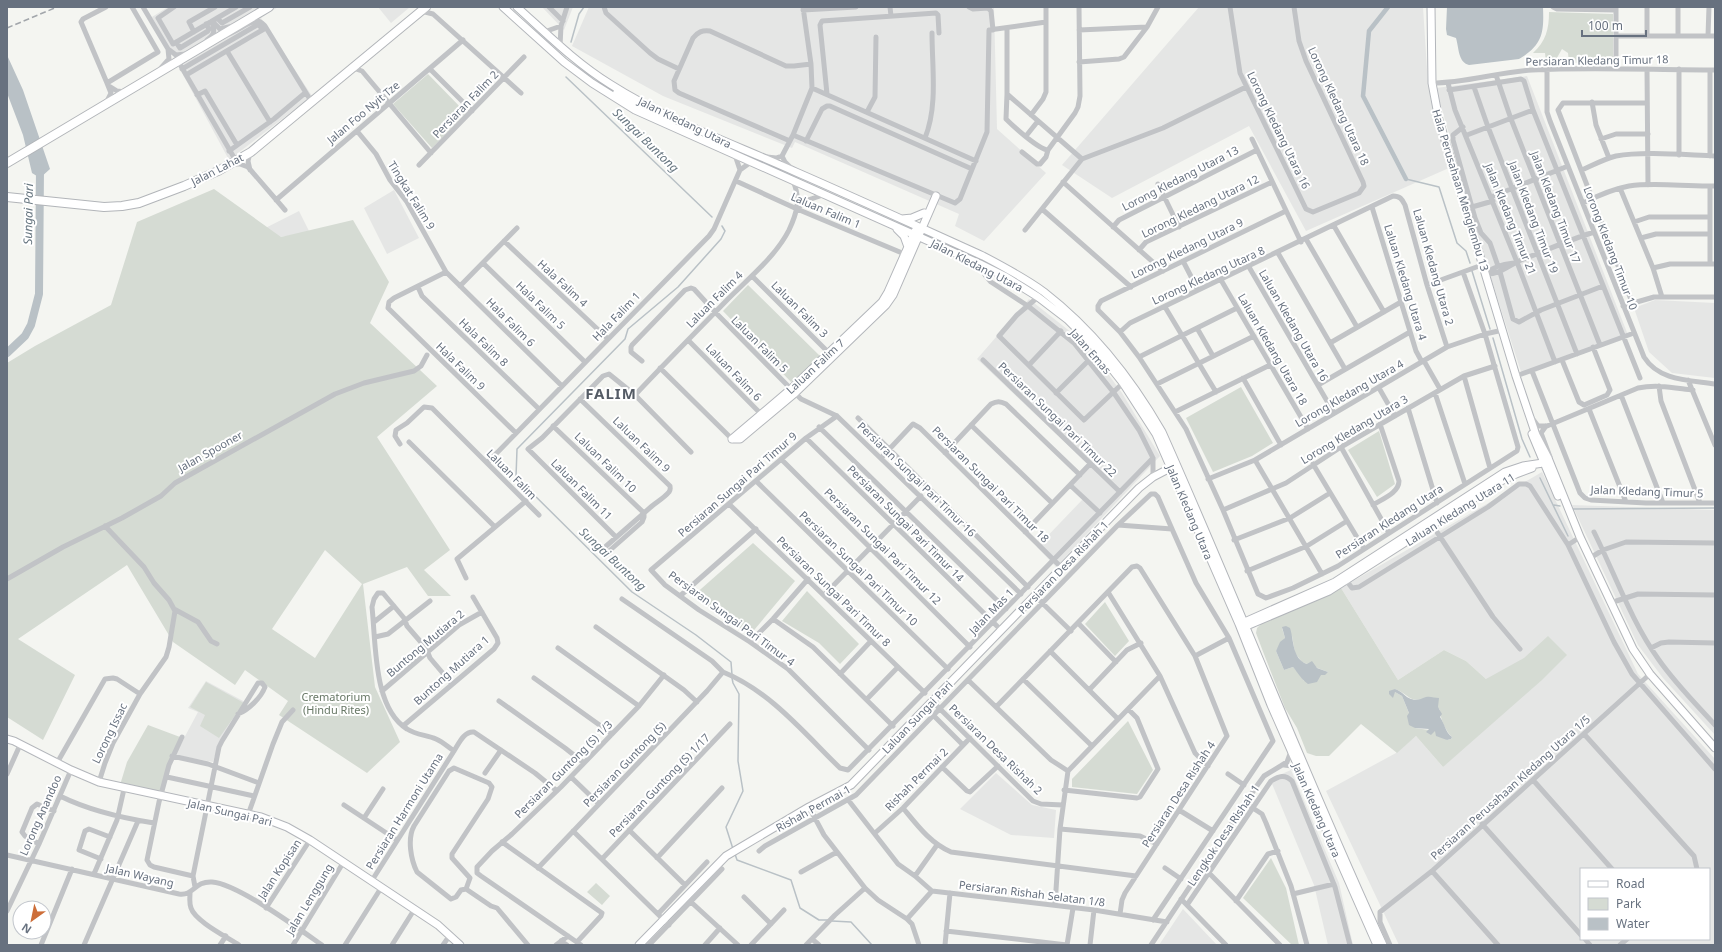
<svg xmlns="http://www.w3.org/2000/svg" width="1722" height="952" font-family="'Noto Sans',sans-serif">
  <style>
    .built { fill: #e5e6e5; fill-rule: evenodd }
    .green { fill: #d5dbd3; fill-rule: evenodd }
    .water { fill: #b9c1c6 }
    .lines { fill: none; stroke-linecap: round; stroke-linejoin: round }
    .stream { stroke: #b9c1c6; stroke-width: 1.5 }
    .canal { stroke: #b9c1c6; stroke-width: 4.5 }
    .river { stroke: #b9c1c6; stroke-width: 8 }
    .secondary-casing { stroke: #b3b6bb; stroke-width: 9 }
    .primary-casing { stroke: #b2b5b9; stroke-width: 10 }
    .street { stroke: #c1c3c6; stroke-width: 5 }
    .secondary { stroke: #fff; stroke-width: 7 }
    .primary { stroke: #fff; stroke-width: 8 }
    .rail { stroke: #a2a6ab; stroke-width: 1.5; stroke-dasharray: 6 3; stroke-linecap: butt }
    .labels { text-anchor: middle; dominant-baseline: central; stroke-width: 4; stroke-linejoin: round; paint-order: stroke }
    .street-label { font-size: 11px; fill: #67717f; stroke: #fff }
    .park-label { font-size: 11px; fill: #677765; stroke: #fff }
    .water-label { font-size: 12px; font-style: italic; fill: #697882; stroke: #fff }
    .district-label { font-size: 15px; font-weight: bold; letter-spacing: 1px; fill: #545b65; stroke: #fff }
  </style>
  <rect width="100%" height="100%" fill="#f4f5f1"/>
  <path class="built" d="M168,7H278L261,18L312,96L229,160L152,17Z
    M378,7H410L391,23Z
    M542,7H573L564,30Z
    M589,7H994L997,129L1046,173L984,241L955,226L959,214L795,142L792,148L663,96L572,46Z
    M1199,7H1423L1428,85L1449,168L1306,231L1249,126L1112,198L1062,165Z
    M1527,76L1628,335L1522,375L1480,244L1436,88Z
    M394,190L419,238L387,254L364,208Z
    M299,211L310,233L236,243Z
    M1029,299L1086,344L1122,393L1160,456L1056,567L1037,547L1083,499L1069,485L1089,465L977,359Z
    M1655,300L1715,303V378L1672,373L1649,352L1634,308Z
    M1542,472L1638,674L1715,759V945H1399L1326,791L1396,753L1416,736L1443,767L1486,679L1466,661L1444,650L1398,680L1341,588ZM1581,869H1709V939H1581Z
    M1572,505L1715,510V735L1663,678L1638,645Z
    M206,681L245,702L220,740L213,762L175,755L198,712L188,708Z
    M1291,770L1339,883L1353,945H1328L1314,885L1270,779Z
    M996,773L1032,805L1056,810L1054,838L1011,835L960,809Z
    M1183,909L1217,945H1159Z"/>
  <path class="green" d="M1549,12L1613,14V60L1611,62L1569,63L1568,53L1562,49L1554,63H1546L1545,53H1533C1546,41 1549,29 1549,12Z
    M428,74L466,113L432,148L393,104Z
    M214,189L281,237L353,220L389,282L370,323L437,386L377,437L450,550L424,570L451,596H428L407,567L363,584L375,687L400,742L367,773L279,715L288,701L245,670L235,685L173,642L127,565L18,639L75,675L43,740L7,717V363L35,346L111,305L137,222ZM325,550L362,584L315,658L272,629Z
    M748,285L821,357L801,375L791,382L723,311Z
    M1241,387L1273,443L1252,456L1213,472L1186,418Z
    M1379,431L1395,484L1377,497L1348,450Z
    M753,543L795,581L750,635L693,596Z
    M1341,588L1398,680L1444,650L1466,661L1486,679L1524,658L1548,636L1567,655L1542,680L1443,767L1416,736L1397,753L1361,724L1329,756H1316L1307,753L1297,728L1285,708L1262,649L1256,633L1257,628L1261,624ZM1282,628L1292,636L1295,653L1302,662L1328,672L1304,681L1301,676L1293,667L1284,670L1276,651L1285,638ZM1395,689C1409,694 1410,705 1428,697L1440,710C1440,718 1446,732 1452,737L1451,739L1447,740L1436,731L1415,728L1402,696L1395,692L1393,693Z
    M807,591L859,644L840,664L819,643L782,621Z
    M1105,602L1129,641L1115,656L1085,624Z
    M206,682L244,703L219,738L200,726L205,715L190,707Z
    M1128,721L1153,770L1137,794L1072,787V779Z
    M148,725L180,737L160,794L120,785L127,762Z
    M1271,858L1286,888L1299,945H1292L1243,898Z
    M596,883L610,896L602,905L587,892Z"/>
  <path class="water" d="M1447,7H1543C1544,32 1543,45 1519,59L1469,65C1458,62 1459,48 1456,38L1447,35L1446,29Z
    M7,55L23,90L50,169L40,178L32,173L23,135L7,93Z
    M1286,626L1290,628C1294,640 1292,659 1307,664L1312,661L1317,668L1328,672L1325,675H1321L1317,682L1308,684C1302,680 1298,673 1293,667L1284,670L1276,651L1280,642L1285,638L1282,627Z
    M1395,689C1402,691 1405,697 1411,699C1418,701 1420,699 1426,697C1430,696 1435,698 1439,698L1438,707L1442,714L1440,717C1445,724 1445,732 1452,737L1451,739L1447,740L1436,736L1435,731L1431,735L1426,732L1429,729L1415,728L1409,725L1407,716L1409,713L1402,696L1395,692L1393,698L1389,694V691Z"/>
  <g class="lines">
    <path class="stream" d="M571,42L579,14L584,7
      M566,77L712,217
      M1406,179L1439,187L1457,243L1466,251L1470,263
      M722,226L725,231L721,239L678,287L628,329L625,339L517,449L516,477L632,592L696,635L731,662L732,675
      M1472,271L1490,329
      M1493,338L1522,439L1530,457
      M1540,478L1568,536
      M1554,505L1560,506
      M1573,509L1715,508
      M732,678L733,683L739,694L738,761L743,791L726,827L733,849
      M735,854L737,860L791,880L800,908L819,920H828
      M832,921L851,922L872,945"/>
    <path class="canal" d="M1388,7L1369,31L1363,96L1406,179"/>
    <path class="river" d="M7,353L25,336L31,325L39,294L40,168"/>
    <g class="secondary-casing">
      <path id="secondary" d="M503,7L564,62L592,83L635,110L980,264L1006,277L1038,297L1068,320L1092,344L1123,383L1156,434L1239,624L1271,705L1377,945
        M517,7C547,34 576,63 610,84C668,121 734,144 796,172C858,199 921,228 983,256C1004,267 1025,278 1044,292C1093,330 1131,378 1162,432C1238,602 1305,776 1383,945
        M1431,7L1432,83L1439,120L1516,376L1536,435L1548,458L1580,537L1633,649L1650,674L1715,748
        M617,92L628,100L669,121
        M902,219L912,218L924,213
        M897,229L904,236L908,247
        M1532,434L1558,496
        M732,439H740L795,393L886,305L893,295L936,196
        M732,439L791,389L882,302L888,292L915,231
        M1240,624L1335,582L1505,472L1523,466L1543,463
        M1244,627L1329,591L1501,481L1516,474L1532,468
        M7,739L14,741L71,770L99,782L261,817L287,827L310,840L438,925L460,945
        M639,945L726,856L809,807L851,785L1139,488L1153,477L1174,466"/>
    </g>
    <g class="primary-casing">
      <path id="primary" d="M7,163L269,7
        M7,197L104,207L122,206L139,203L184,186L218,171L251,152L426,7"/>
    </g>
    <path class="street" d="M106,7L83,19L81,22L107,83L158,52L132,7
      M143,7L168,49L176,55L186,54
      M174,7L158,18L173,44L236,7
      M549,7L563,21
      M604,7L606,13L650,53L658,59L679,69
      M890,7L891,16
      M969,7L973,9L988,8L991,11L993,30
      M1230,7L1240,73L1306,209L1313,212L1359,193L1364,186L1363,182L1306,61L1299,41L1294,7
      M1553,7L1557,9L1616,10
      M1616,7V69
      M1647,7V36
      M803,10L856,7
      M421,11L433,14L521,93
      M217,18L222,23L250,7
      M1007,28V94L1082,159
      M1079,30L1147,27
      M194,32L189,22L215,7
      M544,32L561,26
      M222,36C234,35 249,20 257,21C261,21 263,24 265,26L311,101
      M1616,36H1715
      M1678,36V7
      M1708,36L1709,7
      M207,40C216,33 214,31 212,21L220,29L233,26
      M176,42L180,48L208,31L209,29L206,24
      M560,46L561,26L567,7
      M227,51L270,122
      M178,61L236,161
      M1079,62L1119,59L1124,57L1147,27L1158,7
      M161,68L169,59L168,49
      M353,68L362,71L431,153
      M182,69L257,25L260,26L262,30
      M430,69L472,111
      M1647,69L1648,185
      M1679,69V155
      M1547,70V112L1550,121L1644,357C1659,381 1689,380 1715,384
      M1710,70V156
      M186,75L264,29
      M1496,75L1511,119L1600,345
      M1432,83C1465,83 1498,72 1532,70C1592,67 1654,70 1715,70
      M1448,83L1455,110L1517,262L1555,362
      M109,86L117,91L125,92
      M1474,87L1488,127L1577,354
      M812,88L976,161
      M1449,90L1521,79L1524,81L1533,110L1640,378
      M827,94L820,25L822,21L936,13L938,15L939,33
      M1007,94L1006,119C1013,126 1038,149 1048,150
      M197,95L205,91L237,145
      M1592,102L1596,125L1609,158
      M106,103L111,93L107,83
      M867,112L875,97L876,37
      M1031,115L1043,99L1046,92V7
      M1463,127L1453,135V140L1475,218L1481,233L1490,243L1498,266
      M357,131L376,154L390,180L407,202L446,272L562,386
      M793,135L955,203L960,199L987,132L989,30L1046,22
      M1467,135L1533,110
      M1026,136L1038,121
      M925,138C938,106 932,67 932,33
      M1252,139L1301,242
      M1601,139L1616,134H1648
      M790,141L679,93L675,90L674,81L693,38C698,32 702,30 710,31L786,66H794L811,64
      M806,141L822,109L827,106H830L972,169
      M229,151L274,119L305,93
      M1022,152L1037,164H1040L1046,157L1048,150L1075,113L1078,107L1080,96L1079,7
      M250,153L248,161L250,170
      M735,155L740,170
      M782,156L793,135L812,88L811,64L803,7
      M782,156L785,162L791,168
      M767,157L776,158L782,156
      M233,164H240L248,167L285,210
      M419,165L524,57
      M1582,170C1593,165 1604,159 1616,156C1644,151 1686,155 1715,156
      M736,181L797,209L907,255
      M1063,182L1163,271
      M1158,184L1179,227
      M1620,188L1653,268L1662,297
      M1491,197L1568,166
      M276,200L463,40
      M1583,203C1597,196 1613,189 1629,186C1657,182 1686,187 1715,186
      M1372,207L1416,351L1422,362
      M1472,207L1493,201
      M797,209L805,201L823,195
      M1042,209L1131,287
      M1286,211L1101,301L1098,306V310L1120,332L1139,357L1186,429L1223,510L1258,594L1266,598L1293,588L1338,566L1517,451L1518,447L1485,334L1463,272
      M1634,222L1649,217H1709
      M1334,226L1384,312
      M1113,227L1119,220L1257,150
      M1025,230L1082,159L1163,128L1246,87
      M1641,238L1656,234H1710
      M1306,239L1357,327
      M504,241L608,339
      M1139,250L1146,242L1272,182
      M1278,253L1345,369
      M1183,261L1198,290
      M483,263L585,362
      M980,264L985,275L991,282L1028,306L1074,343L1114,393L1139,430L1153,458V477
      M1710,264V186
      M1249,267L1334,413
      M1653,268L1670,264H1715
      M446,272L394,298L389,302L388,308L516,433
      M1500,272L1513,319L1519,322L1541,310L1603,286
      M1485,274C1499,275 1508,266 1519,261C1544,251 1569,240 1594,232
      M1485,274C1493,266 1504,264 1514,263
      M752,276L831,355
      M1221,280L1308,429
      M1427,285L1482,265
      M460,286L517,228
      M418,287L422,296L539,409
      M1038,297L1017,315L999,336L1084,420L1123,383
      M1632,302L1558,110L1563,103H1647
      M1623,306L1654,297H1715
      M1165,307L1216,392
      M1197,328L1213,356
      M1120,332L1130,323L1393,196C1400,196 1402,199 1405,205L1427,285L1447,347
      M688,340L763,416
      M1330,343L1401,302
      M1139,357L1237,308
      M983,360L1120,492
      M1562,360L1579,402L1584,405L1607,395L1610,390L1593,347
      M642,361L631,352V347L632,345L685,290L691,288L694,289L715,312L795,393L801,399L837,416L1021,594
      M1424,361L1440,389
      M1029,365L1061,331
      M660,368L732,439
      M1532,371L1580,493L1585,498L1591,500L1646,503H1715
      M1464,376L1490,468
      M1516,376L1634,333
      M1243,378L1281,445
      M1688,380L1715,445
      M1157,384L1254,336
      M1318,385L1410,332
      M1659,386L1661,401L1700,503
      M1379,388L1395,416
      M1056,393L1088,361
      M1435,393L1465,484
      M635,395C665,363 697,331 728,299C748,279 776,256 789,230C797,213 801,199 793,181
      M1621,395L1663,503
      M1408,408L1437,503
      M1589,409L1626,502
      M1175,412L1270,365
      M837,416L806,438L651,570L665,585L699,610L750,642L788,669L869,750
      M858,418L1028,587
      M1532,418L1538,426H1547L1638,388C1657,384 1675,388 1693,390
      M971,425L1052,503
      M553,426L644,513V517L642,522L608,552L604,548C620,534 636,520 652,506C657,502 665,497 669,492C671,489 670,489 670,486L580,399
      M1546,426L1541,433L1550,457
      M819,427L1006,609
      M806,438L1001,630
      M409,442L495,527
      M400,444L395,436L396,430L407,423L424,407L432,408L539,515
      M1341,447L1389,533
      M945,453L991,404C997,401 1000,401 1006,404L1080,475
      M881,458L912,425L913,424L920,428L1062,568
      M781,459L970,647
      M1255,460L1322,574
      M487,463L709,236L714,229L740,170L751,162
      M1313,464L1364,549
      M1208,479L1255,460L1447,347L1485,334L1503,330
      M756,481L948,669
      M1070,485L1100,513
      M729,504L925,693
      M1373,505C1382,499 1399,493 1399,481L1380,424
      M1223,510L1286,483L1341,447L1464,376L1495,366
      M1118,525L1151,494H1155L1158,497L1172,529
      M1433,526L1493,617L1520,649
      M1025,532L1090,464
      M1594,532C1615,574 1631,621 1659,660C1675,683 1696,704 1715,725
      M616,537L528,449L542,438L603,376L609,374L635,395L691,452
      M1234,540L1290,518L1330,493
      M1568,545L1580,537
      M1590,558L1603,550L1626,542L1715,543
      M1247,571L1307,546L1347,521
      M466,578L457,559L526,501
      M7,579L63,547L122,518L161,496L175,483L335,394L364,383L414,371L421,366L427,355
      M1346,580L1352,588L1359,587L1488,507L1519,484H1526L1530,486L1568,545L1614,642L1632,674L1715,769
      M1108,592L1160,676L1195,753L1208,766
      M824,595L921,496
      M1034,595L1071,631
      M680,596L756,529
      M622,599L712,661L723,672
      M1610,603L1638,594L1715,595
      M174,609L198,622L211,641L217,644
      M773,619L813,647L893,726
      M374,622L394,606
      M1078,623L1116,662
      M596,627L684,690L697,702
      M375,637L388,634L430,601
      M750,642L773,619L808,579
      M558,648L639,706
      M1651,648L1661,643L1669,642L1715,643
      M1050,651L1118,719
      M1195,656L1229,638
      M723,672C770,691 805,734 840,768L848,770L1153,458
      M840,674L871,641
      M534,678L612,734
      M1023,679L1092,746
      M968,680L1051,760L1068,771
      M452,684L430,658L426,648L407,626L404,618L383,593H378L374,599L372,607C376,643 373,708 407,729C416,735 427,735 436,739C443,742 448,747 454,751
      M1089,690L1127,650L1141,643
      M382,691L459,625L482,612
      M867,699L898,667
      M499,701L565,748L584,763
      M932,701L1033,801L1041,804L1063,805
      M996,707L1132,567L1137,566L1140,568L1195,656L1227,736L1125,893L1122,900L1120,914
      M934,716L963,745
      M403,726L494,649L498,643L497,638L473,597
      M1584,734L1694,856L1697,869
      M182,737L169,765L159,802L147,860L150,865L154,867L193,876
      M172,756L208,764L259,783
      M57,763L105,679L113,678L117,679L140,694
      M1284,765L1292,766L1298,773
      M942,767L967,791L970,792L998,766
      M454,768L489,783L492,787L488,799L452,854V858L470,878L466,889L461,890L456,897L451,899L417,872C411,860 407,839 414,826L449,771Z
      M485,773L501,750
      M7,774L20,745
      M1228,774L1244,785
      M167,777L254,796
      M571,777L599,804
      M1533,780L1612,869
      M99,782L105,763L113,743L140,694L166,657L169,647L175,611L169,600L154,583L144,567L105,526
      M1064,790L1137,798L1140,797L1158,769L1137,718L1128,709
      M60,796C90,811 122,818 154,823
      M849,801L898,864L915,876L932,891
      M1245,803L1262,814L1266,823L1291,886L1307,945
      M344,805L397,840
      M809,807L824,835L865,888L878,900L907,919L912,924L919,945
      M903,808C917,825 930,843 951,852L1136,876
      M1179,810L1213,831
      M248,815L273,744L282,722L293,710
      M364,818L383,789
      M1482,824L1581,935
      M1060,829L1140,836L1157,844
      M629,830L685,885
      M573,831L669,925
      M875,833L903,808L970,738
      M502,842L602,913L601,916L577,942
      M39,844L25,836L22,832L32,808L37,804L54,811
      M759,851L765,846L856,795L1118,525L1172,529L1196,583L1229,638L1273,741L1153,920
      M7,855L179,894C194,896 194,881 212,882C238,884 299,929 322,945
      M657,858L722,788
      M101,859L79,850L85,831L89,829L110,837
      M602,859L730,724
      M538,868L707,691L723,672
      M1165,868L1181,879
      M1432,871L1498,945
      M801,872L837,852
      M1209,873L1280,945
      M94,874L117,820L124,789
      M915,876L937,845
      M371,882L454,751C459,743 464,731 474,732L535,773L557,791
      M195,887L193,876L219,747L222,741L258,683H262L265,687C261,698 248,710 238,714
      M466,889L491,906L497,908L528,945
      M190,893C190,898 189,903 191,908C195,921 227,937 239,945
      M1293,894L1334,884
      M744,897L771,924
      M1181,899L1226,945
      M1236,901L1268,854L1278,851
      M691,902L738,945
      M1055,905L1060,829L1068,771L1160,676
      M1187,905L1271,781C1279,776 1285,774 1292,781L1335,887L1350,945
      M266,908L310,840
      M7,911L39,844L71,770
      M658,914L707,862
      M907,919L932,891L1094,910L1167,922
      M946,931L1067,945
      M812,939L819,945
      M1585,939L1590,945
      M561,941L567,945
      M41,945L72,869
      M84,945L138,821
      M220,945L226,936
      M293,945L343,863
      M345,945L381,888
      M392,945L414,910
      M443,945L450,935
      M556,945L568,936
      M581,945L481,876L477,873V867L492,851L512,834L561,787L639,706L664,675
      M649,945L722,869
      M705,945L720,928
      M751,945L784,910
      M806,945L835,915L865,888
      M945,945L950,893
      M1067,945L1073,908
      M1090,945L1094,910
      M1151,945L1256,787L1264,776L1287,762L1291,751
      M1390,945L1380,922V912L1432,871L1650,674
      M1620,945L1627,939"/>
    <use href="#secondary" class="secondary"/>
    <use href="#primary" class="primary"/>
    <path class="rail" d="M7,28L57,7"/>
  </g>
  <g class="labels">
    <g class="street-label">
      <text transform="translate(1597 60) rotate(-1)">Persiaran Kledang Timur 18</text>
      <text transform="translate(465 104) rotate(-46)">Persiaran Falim 2</text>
      <text transform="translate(1339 106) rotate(65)">Lorong Kledang Utara 18</text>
      <text transform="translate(363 112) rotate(-40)">Jalan Foo Nyit Tze</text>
      <text transform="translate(685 122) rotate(26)">Jalan Kledang Utara</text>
      <text transform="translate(1279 130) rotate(64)">Lorong Kledang Utara 16</text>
      <text transform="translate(217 169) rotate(-27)">Jalan Lahat</text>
      <text transform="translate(1180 178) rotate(-27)">Lorong Kledang Utara 13</text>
      <text transform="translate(1461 190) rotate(73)">Hala Perusahaan Menglembu 13</text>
      <text transform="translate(412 195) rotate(58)">Tingkat Falim 9</text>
      <text transform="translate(1200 206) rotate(-26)">Lorong Kledang Utara 12</text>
      <text transform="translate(1556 207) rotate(69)">Jalan Kledang Timur 17</text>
      <text transform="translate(826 210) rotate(23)">Laluan Falim 1</text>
      <text transform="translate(1534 217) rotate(69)">Jalan Kledang Timur 19</text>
      <text transform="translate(1511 219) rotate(68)">Jalan Kledang Timur 21</text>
      <text transform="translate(1187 248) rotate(-26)">Lorong Kledang Utara 9</text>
      <text transform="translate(1611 248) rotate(69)">Lorong Kledang Timur 10</text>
      <text transform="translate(977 265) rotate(27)">Jalan Kledang Utara</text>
      <text transform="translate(1434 267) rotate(74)">Laluan Kledang Utara 2</text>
      <text transform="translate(1208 275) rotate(-25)">Lorong Kledang Utara 8</text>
      <text transform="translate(1406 282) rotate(73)">Laluan Kledang Utara 4</text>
      <text transform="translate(563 283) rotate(43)">Hala Falim 4</text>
      <text transform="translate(714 299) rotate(-45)">Laluan Falim 4</text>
      <text transform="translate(541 305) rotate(44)">Hala Falim 5</text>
      <text transform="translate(800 309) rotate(45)">Laluan Falim 3</text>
      <text transform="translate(616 316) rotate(-46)">Hala Falim 1</text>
      <text transform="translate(511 322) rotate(45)">Hala Falim 6</text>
      <text transform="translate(1294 325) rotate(60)">Laluan Kledang Utara 16</text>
      <text transform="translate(484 342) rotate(44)">Hala Falim 8</text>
      <text transform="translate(760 344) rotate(45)">Laluan Falim 5</text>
      <text transform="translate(1273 349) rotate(60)">Laluan Kledang Utara 18</text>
      <text transform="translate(1091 351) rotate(49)">Jalan Emas</text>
      <text transform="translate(461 366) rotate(44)">Hala Falim 9</text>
      <text transform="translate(815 366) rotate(-43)">Laluan Falim 7</text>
      <text transform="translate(734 372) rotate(46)">Laluan Falim 6</text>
      <text transform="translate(1349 393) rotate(-30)">Lorong Kledang Utara 4</text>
      <text transform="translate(1058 419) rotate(44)">Persiaran Sungai Pari Timur 22</text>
      <text transform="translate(1354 429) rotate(-31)">Lorong Kledang Utara 3</text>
      <text transform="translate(642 444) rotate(44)">Laluan Falim 9</text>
      <text transform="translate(210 451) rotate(-29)">Jalan Spooner</text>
      <text transform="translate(606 462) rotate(44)">Laluan Falim 10</text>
      <text transform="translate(512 474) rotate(45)">Laluan Falim</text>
      <text transform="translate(917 479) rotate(44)">Persiaran Sungai Pari Timur 16</text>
      <text transform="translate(737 484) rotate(-41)">Persiaran Sungai Pari Timur 9</text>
      <text transform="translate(991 484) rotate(45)">Persiaran Sungai Pari Timur 18</text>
      <text transform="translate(582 489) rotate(45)">Laluan Falim 11</text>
      <text transform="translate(1647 491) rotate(2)">Jalan Kledang Timur 5</text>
      <text transform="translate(1460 509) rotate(-32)">Laluan Kledang Utara 11</text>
      <text transform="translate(1190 512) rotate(67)">Jalan Kledang Utara</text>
      <text transform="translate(1389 521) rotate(-33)">Persiaran Kledang Utara</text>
      <text transform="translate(906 523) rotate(45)">Persiaran Sungai Pari Timur 14</text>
      <text transform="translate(883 546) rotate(45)">Persiaran Sungai Pari Timur 12</text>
      <text transform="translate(1063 567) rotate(-46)">Persiaran Desa Rishah 1</text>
      <text transform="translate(859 568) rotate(44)">Persiaran Sungai Pari Timur 10</text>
      <text transform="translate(834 591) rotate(44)">Persiaran Sungai Pari Timur 8</text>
      <text transform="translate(991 611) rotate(-46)">Jalan Mas 1</text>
      <text transform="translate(732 618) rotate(36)">Persiaran Sungai Pari Timur 4</text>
      <text transform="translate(425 643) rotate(-40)">Buntong Mutiara 2</text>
      <text transform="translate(451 670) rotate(-42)">Buntong Mutiara 1</text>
      <text transform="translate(917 717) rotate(-46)">Laluan Sungai Pari</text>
      <text transform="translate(109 733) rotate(-64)">Lorong Issac</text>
      <text transform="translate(996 749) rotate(44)">Persiaran Desa Rishah 2</text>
      <text transform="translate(624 764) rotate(-46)">Persiaran Guntong (S)</text>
      <text transform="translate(563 769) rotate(-45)">Persiaran Guntong (S) 1/3</text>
      <text transform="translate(916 779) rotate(-45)">Rishah Permai 2</text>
      <text transform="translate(659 785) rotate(-46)">Persiaran Guntong (S) 1/17</text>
      <text transform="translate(1510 787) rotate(-42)">Persiaran Perusahaan Kledang Utara 1/5</text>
      <text transform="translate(1178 794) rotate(-57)">Persiaran Desa Rishah 4</text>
      <text transform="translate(813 808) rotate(-29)">Rishah Permai 1</text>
      <text transform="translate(1317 810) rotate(66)">Jalan Kledang Utara</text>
      <text transform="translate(404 811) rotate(-58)">Persiaran Harmoni Utama</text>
      <text transform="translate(230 812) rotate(13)">Jalan Sungai Pari</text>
      <text transform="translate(40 815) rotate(-66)">Lorong Anandoo</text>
      <text transform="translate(1223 835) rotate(-56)">Lengkok Desa Rishah 1</text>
      <text transform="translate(279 869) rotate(-57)">Jalan Kopisan</text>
      <text transform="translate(140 875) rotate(13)">Jalan Wayang</text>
      <text transform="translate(1032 893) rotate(7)">Persiaran Rishah Selatan 1/8</text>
      <text transform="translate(309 899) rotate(-59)">Jalan Lenggung</text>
    </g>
    <g class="park-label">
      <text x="336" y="696">Crematorium<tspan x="336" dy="13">(Hindu Rites)</tspan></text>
    </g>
    <g class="water-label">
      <text transform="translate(646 140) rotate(44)">Sungai Buntong</text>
      <text transform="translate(28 214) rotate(-89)">Sungai Pari</text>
      <text transform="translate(613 559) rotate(43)">Sungai Buntong</text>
    </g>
    <g class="district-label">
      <text x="611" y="393">FALIM</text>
    </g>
  </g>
  <rect width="1722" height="952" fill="none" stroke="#67717f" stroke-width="16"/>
  <rect x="1580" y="868" width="130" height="72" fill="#ffffff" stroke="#c2c6cc"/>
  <rect x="1588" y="881" width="20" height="6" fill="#ffffff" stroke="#c2c6cc"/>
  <text x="1616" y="888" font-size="12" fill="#67717f">Road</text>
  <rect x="1588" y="898" width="20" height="12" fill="#d5dbd3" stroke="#c2c6cc"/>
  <text x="1616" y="908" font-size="12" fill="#67717f">Park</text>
  <rect x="1588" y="918" width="20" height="12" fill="#b9c1c6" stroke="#c2c6cc"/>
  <text x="1616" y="928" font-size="12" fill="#67717f">Water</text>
  <g transform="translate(32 920) rotate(213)"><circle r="19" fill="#ffffff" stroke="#c2c6cc"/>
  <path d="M0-3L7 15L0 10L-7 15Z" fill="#cd6e39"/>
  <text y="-6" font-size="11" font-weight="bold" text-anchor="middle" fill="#67717f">N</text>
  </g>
  <path d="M1582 30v6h64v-6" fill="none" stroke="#67717f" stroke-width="2"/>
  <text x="1588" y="30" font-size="12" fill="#67717f" stroke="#ffffff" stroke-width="3" paint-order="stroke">100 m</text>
</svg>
